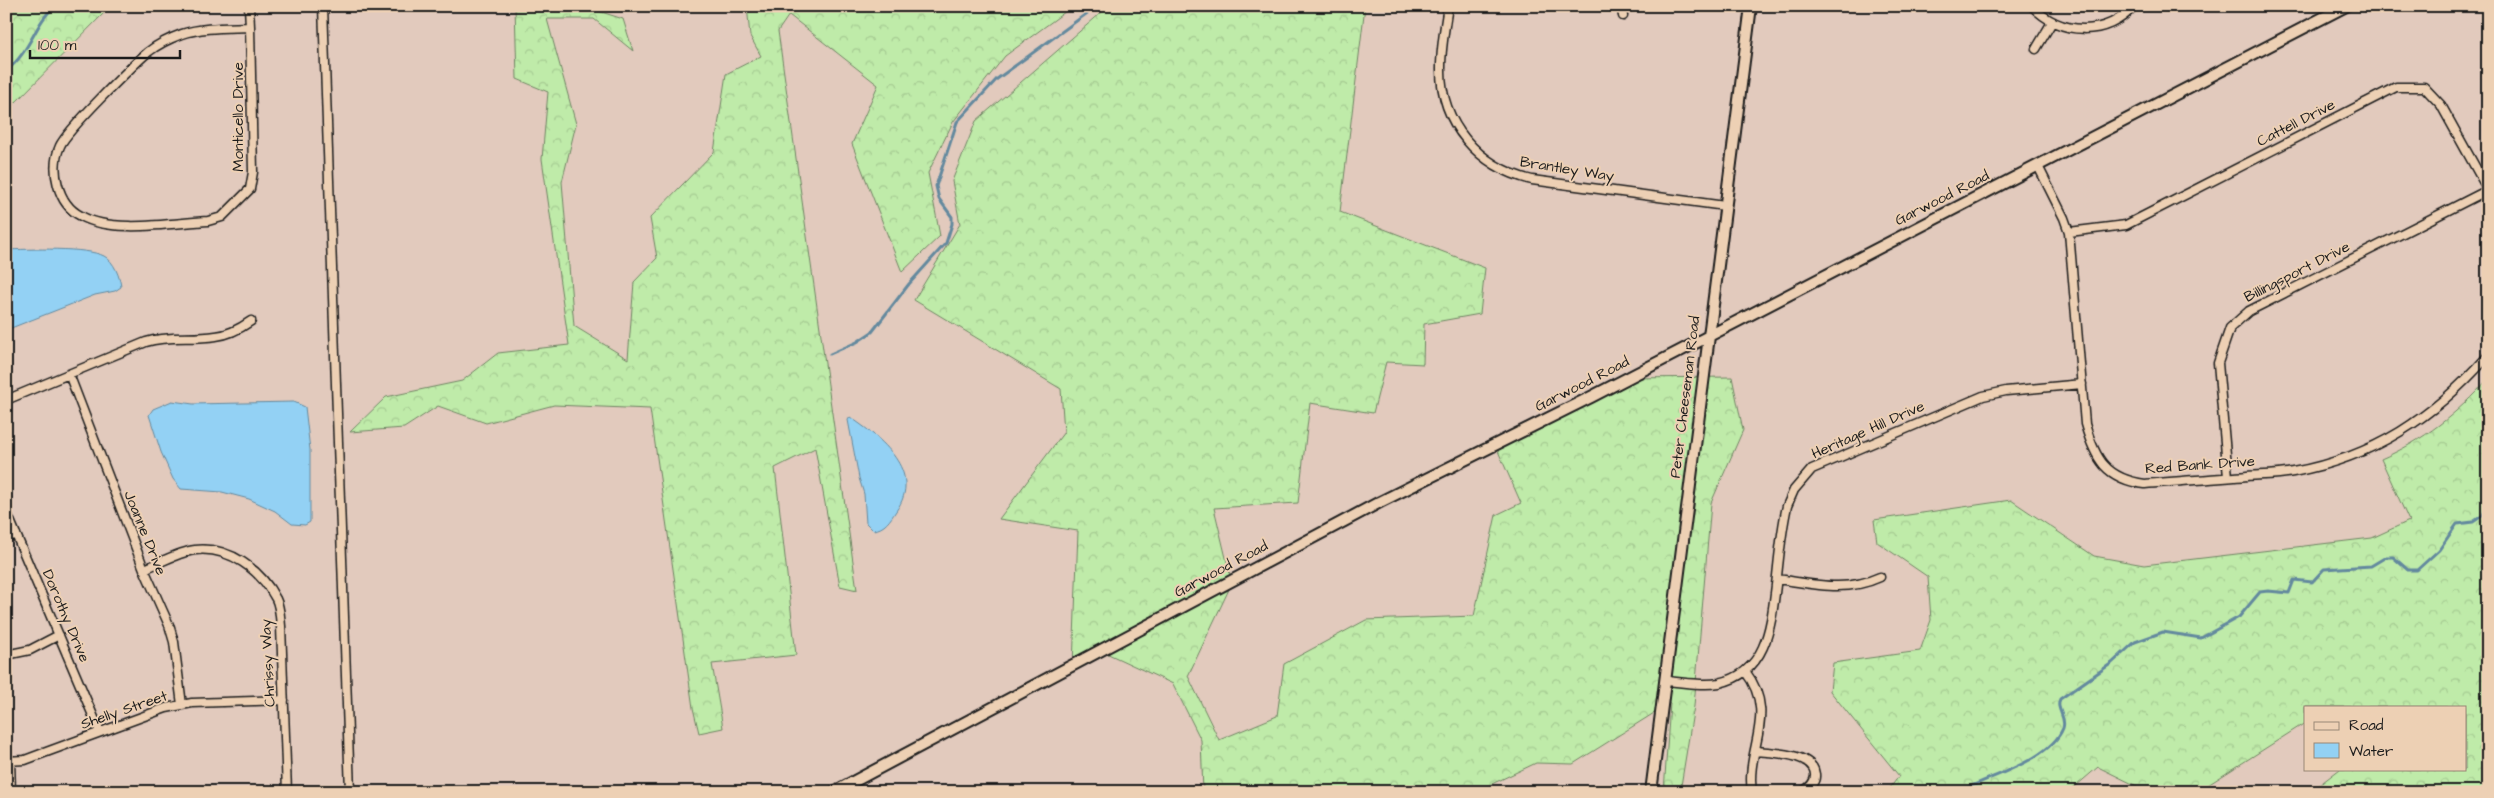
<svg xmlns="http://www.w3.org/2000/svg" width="2494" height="798" font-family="'Architects Daughter',sans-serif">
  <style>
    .forest { fill: url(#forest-crowns); stroke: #6e8462 }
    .water { fill: #93d1f4; stroke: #63899e }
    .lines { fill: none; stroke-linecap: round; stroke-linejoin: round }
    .stream { stroke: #63899e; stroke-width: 3 }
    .minor-casing { stroke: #1c1c1c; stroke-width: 11 }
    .tertiary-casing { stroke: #1c1c1c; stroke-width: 14 }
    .minor { stroke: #edd0b4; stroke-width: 8 }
    .tertiary { stroke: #edd0b4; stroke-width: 10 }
    .labels { text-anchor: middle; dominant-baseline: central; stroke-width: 4; stroke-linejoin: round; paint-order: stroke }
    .street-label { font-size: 15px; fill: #1c1c1c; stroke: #edd0b4 }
  </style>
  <defs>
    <pattern id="forest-crowns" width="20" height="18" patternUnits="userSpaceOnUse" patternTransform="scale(1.25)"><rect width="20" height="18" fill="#bfeba9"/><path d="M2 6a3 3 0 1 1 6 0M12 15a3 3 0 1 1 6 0" fill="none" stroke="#a4c991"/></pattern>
  </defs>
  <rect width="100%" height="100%" fill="#e2cabd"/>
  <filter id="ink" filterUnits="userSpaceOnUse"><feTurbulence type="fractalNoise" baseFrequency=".02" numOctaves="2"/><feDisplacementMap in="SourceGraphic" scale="10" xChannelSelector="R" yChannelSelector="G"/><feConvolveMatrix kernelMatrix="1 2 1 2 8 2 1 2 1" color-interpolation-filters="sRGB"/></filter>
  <g filter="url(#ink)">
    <path class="forest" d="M6,6L110,7L6,112Z
      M515,6H583L623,19L633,51L594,19H547L576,124L562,182L574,326L628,359L634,282L657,258L650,218L714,152L726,74L761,56L750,36L747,6H1073L1005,56L953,122L928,173L940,236L902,272L852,144L878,85L789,15L778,31L857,590L840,586L815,448L775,468L796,655L712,664L723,728L699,733L693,708L650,409L554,405L486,423L438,406L404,428L350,432L386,397L462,381L498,353L569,345L542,159L548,92L517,79Z
      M1109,6H1365L1340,212L1485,268L1480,314L1424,324L1423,364L1386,362L1373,413L1310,403L1298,503L1214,508L1232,583L1188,676L1219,740L1277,716L1284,664L1366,620L1474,616L1496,515L1521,503L1494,442L1625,378L1732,377L1743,430L1711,503L1694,706L1680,792H1664L1670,703L1573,764L1536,763L1475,792H1203L1201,740L1173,684L1104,652L1073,666L1078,531L999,519L1064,432L1061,389L914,300L960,224L952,181L976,121Z
      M2488,379V792H2310L2340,769H2465V707H2305V723L2197,792H2149L2098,767L2069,792H1887L1899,776L1830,691L1833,663L1920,651L1931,620L1928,577L1877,542L1874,520L2011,500L2094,556L2144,565L2372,538L2409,521L2381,459C2423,441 2458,413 2488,379Z"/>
    <path class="water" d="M6,250C28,249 87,247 104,256C114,261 120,277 121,287L115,291L95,295L6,330Z
      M172,401L193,404L294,402L305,407L310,450V522L305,525L292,524L275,511L249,499L222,492L181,489L173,479L161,452L149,415L153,409Z
      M850,417C881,438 924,472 896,511C890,520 885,529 873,530L866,523L864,494L859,478L848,420Z"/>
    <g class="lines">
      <path class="stream" d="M6,71C31,52 35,22 55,6
        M830,354L857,342L872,332L909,284L946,243L952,224V217L939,199L936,186L957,122L997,79L1097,6
        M1960,792C1988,776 2050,761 2063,728C2067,717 2055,709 2060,699L2112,663L2135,642L2163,632L2201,638L2239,617L2260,592L2268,591L2289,593L2294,580L2312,582L2324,569L2371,566L2386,557H2393L2408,570H2417L2439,550L2457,524L2473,522L2482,516L2488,506"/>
      <g class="minor-casing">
        <path id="minor" d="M249,6L250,27
          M323,6L350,792
          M1448,6C1445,26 1441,47 1441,67C1440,124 1479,167 1532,180L1725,206
          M1621,6L1623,16
          M2032,6C2061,36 2106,37 2134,6
          M250,27L253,172L250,189L222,217L208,221C172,223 113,234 81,216C57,204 50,168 60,146C67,130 132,66 148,52C157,45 171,38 182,34C203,27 228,28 250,27Z
          M2036,49L2052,22
          M2038,166L2064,218L2069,232L2085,424C2095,459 2106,479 2145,484C2179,481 2213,479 2247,476C2262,475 2278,475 2293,472C2374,457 2433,418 2488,356
          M2069,232L2126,225L2396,87H2424L2441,105L2488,190
          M69,374L144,569L169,625L174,642L182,705
          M6,400L146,342C169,335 192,340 216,336C228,335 241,328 251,321
          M2228,477L2218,363L2230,328L2249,311L2488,190
          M6,511L100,732
          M6,538L16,534
          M144,569C160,563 178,552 195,550C229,546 261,570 276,599C280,607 280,617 281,626L287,792
          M1777,579C1814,584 1845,593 1880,577
          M6,655L30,650L59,635
          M1745,671C1779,715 1745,748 1752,792
          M1665,681C1683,682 1702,686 1719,683C1767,673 1771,626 1776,585C1779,559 1781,532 1787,506L1794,490L1812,469L1983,396L2006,391L2082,384
          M1756,751C1772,753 1813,753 1815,774C1816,783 1809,788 1802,792
          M6,761L25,760L41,754L166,708L192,703L284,700
          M10,761L11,792"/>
      </g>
      <g class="tertiary-casing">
        <path id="tertiary" d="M834,792L1380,502L1591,397L2346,6
          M1651,792L1751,6"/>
      </g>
      <use href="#minor" class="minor"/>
      <use href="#tertiary" class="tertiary"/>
    </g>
  </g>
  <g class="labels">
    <g class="street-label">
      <text transform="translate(238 117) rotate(-90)">Monticello Drive</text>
      <text transform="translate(2296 123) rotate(-27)">Cattell Drive</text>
      <text transform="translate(1567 169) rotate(9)">Brantley Way</text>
      <text transform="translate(1942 198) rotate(-27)">Garwood Road</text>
      <text transform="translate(2297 272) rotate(-27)">Billingsport Drive</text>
      <text transform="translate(1582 384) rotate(-27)">Garwood Road</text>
      <text transform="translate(1685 397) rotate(-83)">Peter Cheeseman Road</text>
      <text transform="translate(1868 430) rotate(-24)">Heritage Hill Drive</text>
      <text transform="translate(2200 465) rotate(-4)">Red Bank Drive</text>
      <text transform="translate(145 533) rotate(68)">Joanne Drive</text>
      <text transform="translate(1221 569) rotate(-28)">Garwood Road</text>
      <text transform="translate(66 616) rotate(67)">Dorothy Drive</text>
      <text transform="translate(268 663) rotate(-93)">Chrissy Way</text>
      <text transform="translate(124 710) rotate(-19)">Shelly Street</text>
    </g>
  </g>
  <rect width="2494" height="798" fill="none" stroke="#edd0b4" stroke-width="25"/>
  <rect x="12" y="12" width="2469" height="773" fill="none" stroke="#1c1c1c" stroke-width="2" filter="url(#ink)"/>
  <rect x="2304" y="706" width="162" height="65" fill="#edd0b4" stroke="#998877"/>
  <rect x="2314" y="722" width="25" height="8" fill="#edd0b4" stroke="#998877"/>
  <text x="2349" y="730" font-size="15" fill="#1c1c1c">Road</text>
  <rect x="2314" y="743" width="25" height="15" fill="#93d1f4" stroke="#998877"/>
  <text x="2349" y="756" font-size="15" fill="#1c1c1c">Water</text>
  <path d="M30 50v8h150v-8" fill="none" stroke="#1c1c1c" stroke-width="2.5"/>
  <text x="38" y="50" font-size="15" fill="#1c1c1c" stroke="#edd0b4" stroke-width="4" paint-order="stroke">100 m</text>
</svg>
